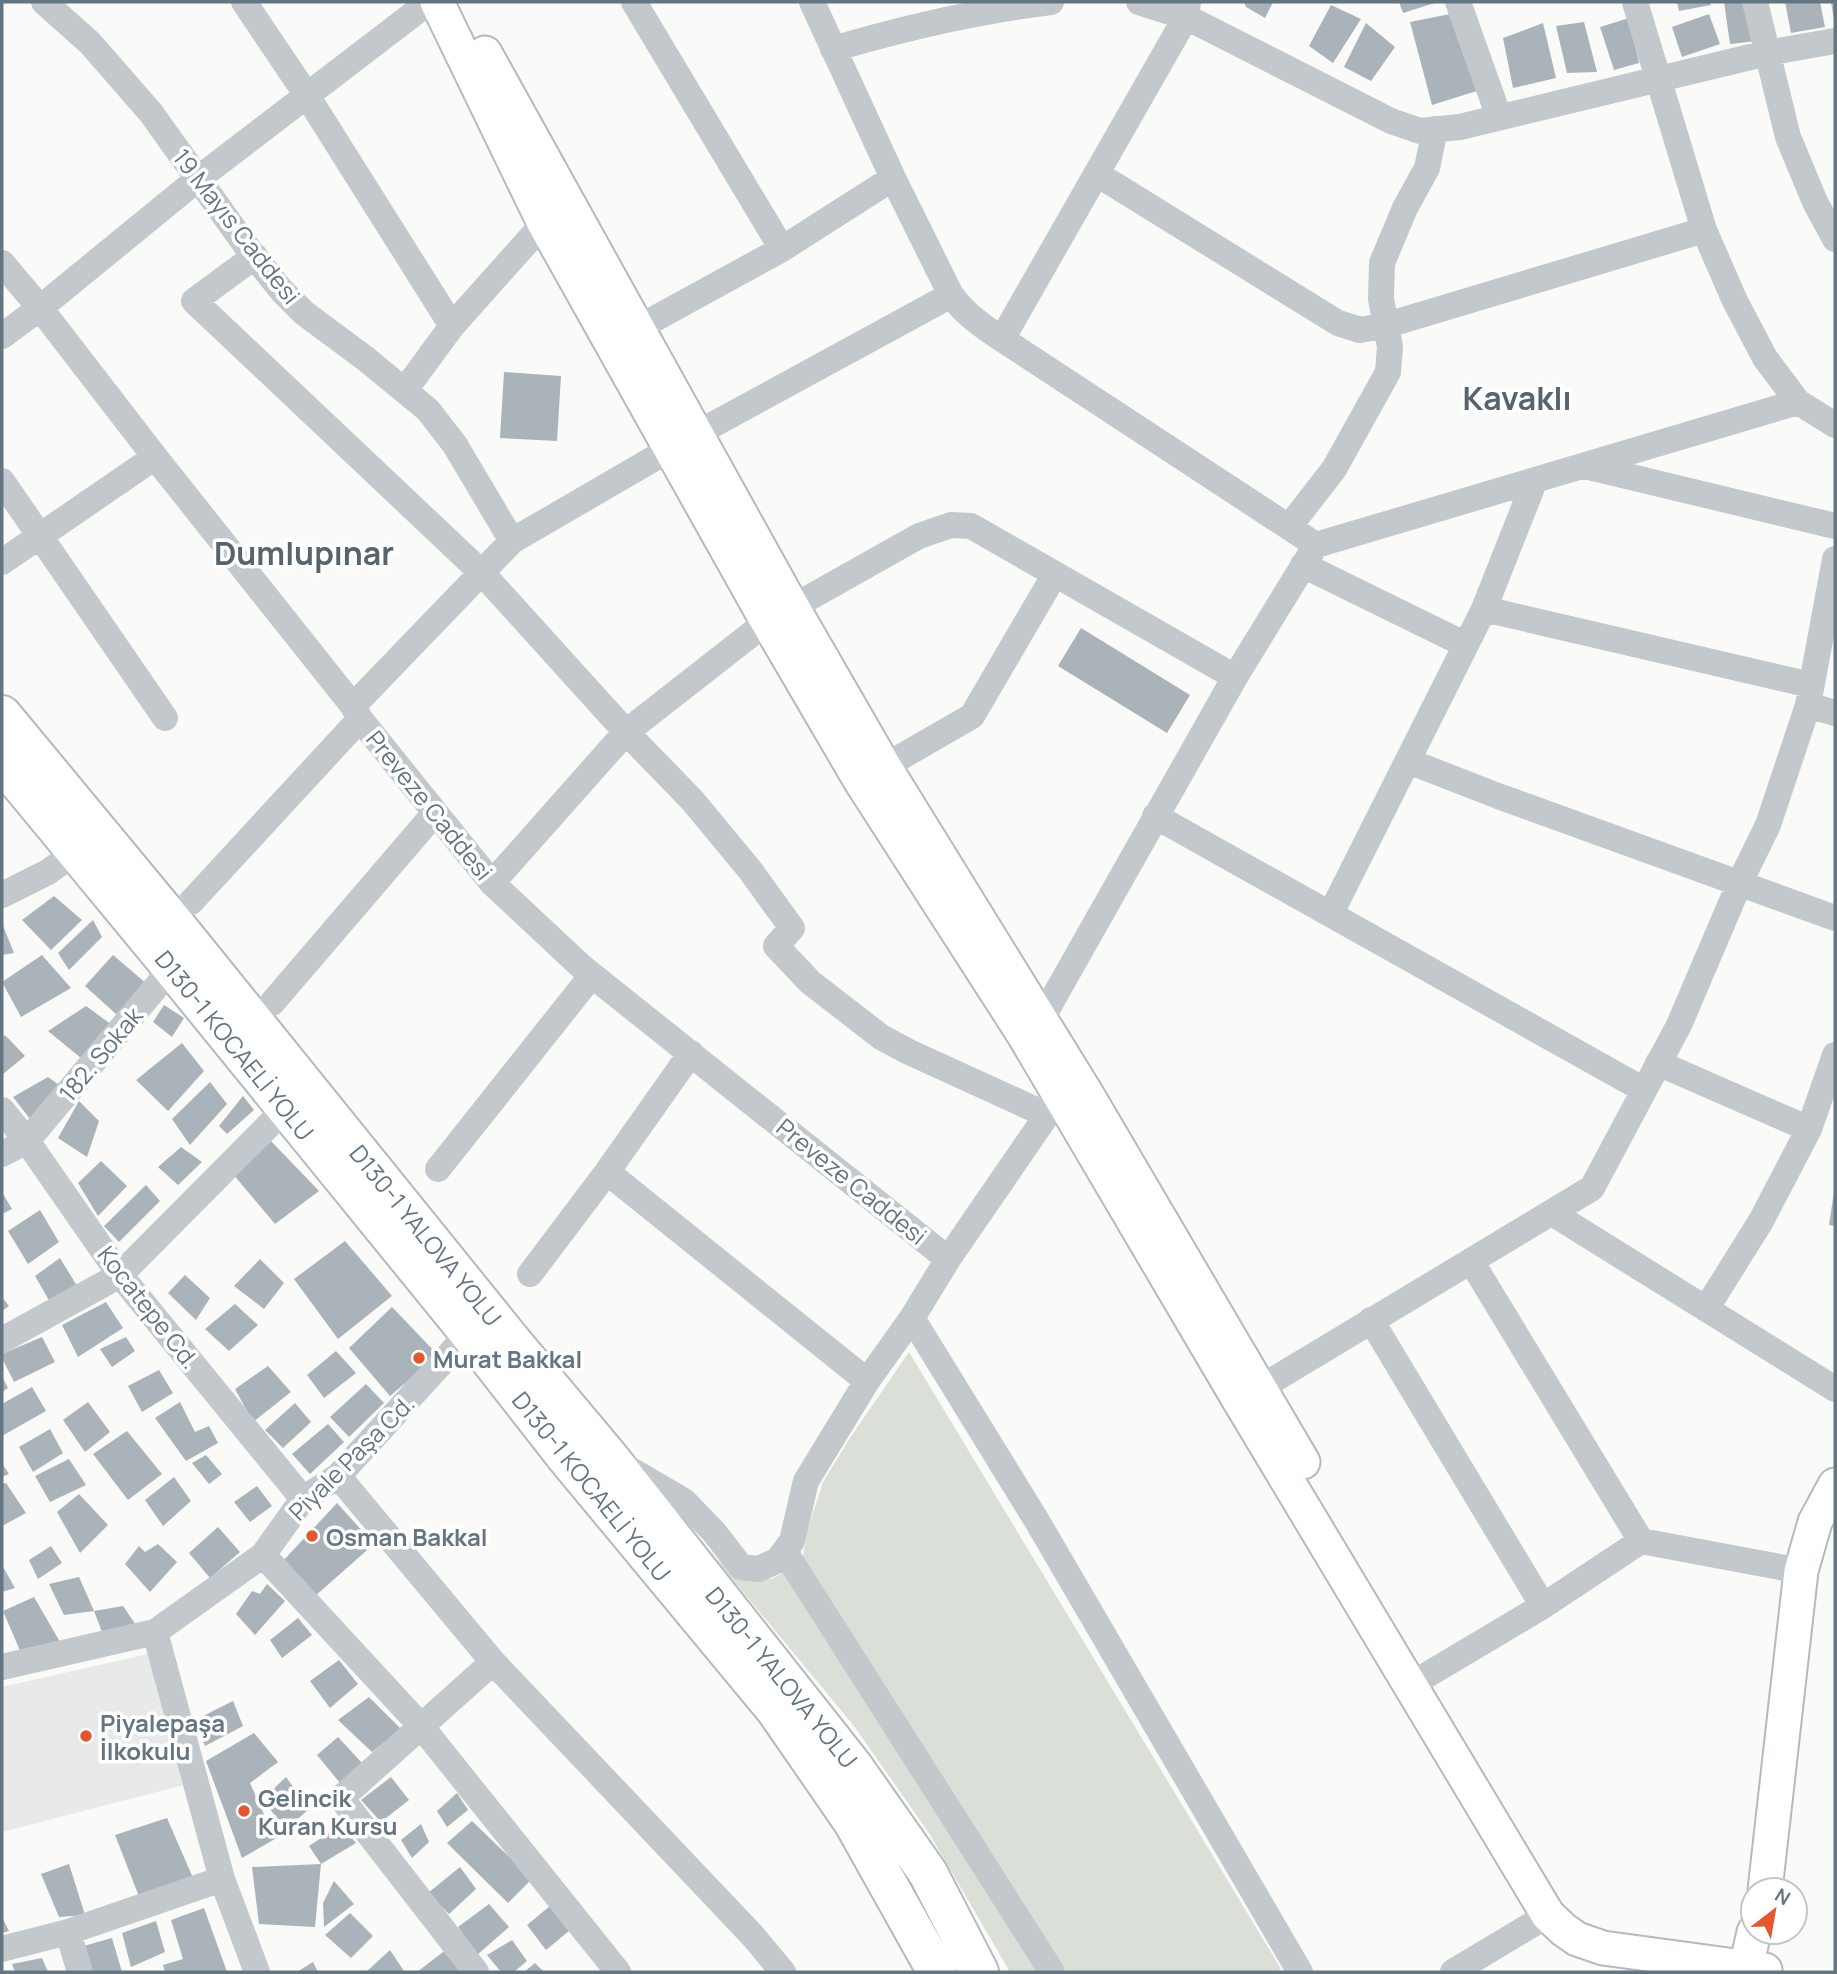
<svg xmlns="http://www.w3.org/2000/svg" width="1837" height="1974" font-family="Manrope,sans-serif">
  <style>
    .built { fill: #e8e9e9 }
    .green { fill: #dadfd7 }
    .building { fill: #aab3b9 }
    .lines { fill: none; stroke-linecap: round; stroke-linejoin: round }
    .major-casing { stroke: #b5babe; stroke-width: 37 }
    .highway-casing { stroke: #b4b9bd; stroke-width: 42 }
    .minor { stroke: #c3c8cc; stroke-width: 26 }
    .major { stroke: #fff; stroke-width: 33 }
    .highway { stroke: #fff; stroke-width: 38 }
    .poi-dot { fill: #e4572e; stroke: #fff; stroke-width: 2.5 }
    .labels { text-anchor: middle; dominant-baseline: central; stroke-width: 7; stroke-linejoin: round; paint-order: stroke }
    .street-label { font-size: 24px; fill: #657683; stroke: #fff }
    .poi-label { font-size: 24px; font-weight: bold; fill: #657683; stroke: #fff; text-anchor: start }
    .district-label { font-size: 32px; font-weight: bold; fill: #57646e; stroke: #fff }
  </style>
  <rect width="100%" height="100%" fill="#fafaf8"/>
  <path class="built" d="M148,1654L184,1785L2,1832V1687Z"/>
  <path class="green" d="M909,1352L1281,1969L1276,1972H1067L803,1557L807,1532L823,1482L850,1438Z
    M715,1558L742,1580L772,1579L790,1568L1041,1972H1010L929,1833L854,1726Z"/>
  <path class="building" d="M1244,2H1273L1265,18L1246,7Z
    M1399,2H1438L1403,13Z
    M1677,2H1710L1711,5L1679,11Z
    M1724,2H1750L1757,41L1730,44Z
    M1785,2H1820L1825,27L1791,33Z
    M1831,2H1835V20H1834Z
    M1331,5L1361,19L1333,63L1309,46Z
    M1455,13L1480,90L1432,105L1410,22Z
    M1709,14L1720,44L1682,57L1672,27Z
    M1629,18L1639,63L1614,70L1600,27Z
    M1584,22L1597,72L1567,73L1556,26Z
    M1366,23L1395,47L1371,81L1344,67Z
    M1543,23L1556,78L1513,88L1503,38Z
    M504,372L561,376L557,441L500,438Z
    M1081,628L1190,695L1167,733L1058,666Z
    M54,896L82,920L51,950L22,920Z
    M93,920L102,937L69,970L58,953Z
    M2,923L14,953L2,955Z
    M42,955L71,988L21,1017L2,982Z
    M113,955L147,984L116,1014L85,986Z
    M164,1005L184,1018L172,1037L153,1022Z
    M86,1006L112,1025L81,1058L48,1031Z
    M5,1035L25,1056L2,1075V1038Z
    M182,1043L204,1071L168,1111L136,1080Z
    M48,1077L62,1087L30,1119L13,1097Z
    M210,1082L227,1104L190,1145L172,1119Z
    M243,1096L254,1110L227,1134L219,1126Z
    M79,1101L99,1121L87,1157L58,1138Z
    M269,1139L319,1191L275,1224L233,1174Z
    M181,1147L202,1162L178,1185L158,1167Z
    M101,1161L127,1186L98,1216L78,1183Z
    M146,1185L160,1201L119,1242L104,1226Z
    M2,1192L12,1209L2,1214Z
    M1834,1192H1835V1226L1829,1225Z
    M40,1210L59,1242L28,1264L8,1231Z
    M345,1241L392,1296L338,1339L294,1279Z
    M60,1258L77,1286L50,1302L35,1276Z
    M260,1259L284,1283L264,1309L234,1286Z
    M185,1275L210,1298L196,1320L168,1293Z
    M2,1297L9,1306L2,1311Z
    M106,1302L123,1328L78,1357L62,1325Z
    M235,1304L258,1325L229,1351L205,1329Z
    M392,1307L438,1355L390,1396L349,1348Z
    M42,1337L55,1362L14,1382L2,1358V1354Z
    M126,1337L135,1351L112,1367L100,1349Z
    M336,1351L356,1373L324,1398L307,1375Z
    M268,1366L291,1392L253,1422L235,1389Z
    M159,1370L173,1393L142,1412L128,1386Z
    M2,1376L8,1388L2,1392Z
    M366,1384L384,1403L349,1437L330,1417Z
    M32,1387L46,1411L2,1436V1404Z
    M88,1402L110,1432L85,1452L63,1420Z
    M180,1402L195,1432L209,1426L218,1443L186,1461L155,1418Z
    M295,1403L311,1422L283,1448L265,1430Z
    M328,1424L344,1442L310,1474L292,1454Z
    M50,1429L63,1453L33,1472L19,1447Z
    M127,1431L162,1474L128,1500L93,1454Z
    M206,1455L222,1474L209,1484L192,1463Z
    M69,1459L86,1485L50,1502L35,1476Z
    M2,1463L9,1474L2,1477Z
    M174,1477L191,1501L163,1526L145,1500Z
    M6,1483L26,1513L2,1526V1484Z
    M257,1486L272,1506L250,1522L234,1502Z
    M79,1494L108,1525L80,1553L57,1512Z
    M337,1503L374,1544L314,1597L282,1562Z
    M218,1527L240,1552L210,1578L189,1553Z
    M158,1544L177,1562L150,1592L125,1564L139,1546L145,1552Z
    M51,1546L62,1563L38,1579L29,1560Z
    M2,1565L15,1588L2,1592Z
    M79,1577L94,1611L64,1615L49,1584Z
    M267,1584L285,1601L255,1635L236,1614L252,1591L260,1594Z
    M34,1597L60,1642L21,1653L3,1611Z
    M123,1606L136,1625L104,1637L94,1611Z
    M298,1618L312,1635L282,1658L270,1640Z
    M339,1660L358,1684L330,1708L310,1681Z
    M369,1697L401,1729L372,1752L338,1720Z
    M233,1701L243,1726L205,1746L195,1720Z
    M254,1733L278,1762L250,1783L275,1839L242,1858L206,1761Z
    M338,1737L362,1763L340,1783L317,1755Z
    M286,1777L309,1809L285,1830L263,1799Z
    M391,1777L409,1800L381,1822L361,1800Z
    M457,1793L468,1810L447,1827L437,1811Z
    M167,1818L193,1878L140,1899L115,1835Z
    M472,1821L532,1879L508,1903L447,1843Z
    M421,1824L429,1842L412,1858L401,1840Z
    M341,1825L356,1843L321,1864L309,1846Z
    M69,1864L85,1915L59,1917L41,1874Z
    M321,1864L315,1927L259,1924L252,1867Z
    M460,1867L476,1889L449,1914L428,1893Z
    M334,1881L354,1904L324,1927L323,1903Z
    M489,1904L509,1927L477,1955L458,1927Z
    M550,1906L570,1930L546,1950L527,1925Z
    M204,1908L227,1972H165L163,1965L183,1959L171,1920Z
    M350,1913L373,1936L351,1958L325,1935Z
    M2,1917L9,1931L2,1933Z
    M156,1921L165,1952L131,1967L122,1933Z
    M112,1938L122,1972H89L80,1947Z
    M512,1940L527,1961L514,1972H501L487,1955Z
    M447,1949L460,1972H417Z
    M390,1950L404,1971L402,1972H366Z
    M42,1958L48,1972H15L12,1964Z
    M313,1962L318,1972H297Z
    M535,1963L544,1972H524Z"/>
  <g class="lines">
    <g class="major-casing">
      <path id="major" d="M437,2L544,223L763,614L860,780L1024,1035L1239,1400L1548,1915L1564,1930L1577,1939L1603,1948L1765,1970
        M485,53L790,603L884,766L1086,1093L1303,1462
        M1765,1890L1801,1571L1815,1522L1835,1485
        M1745,1972L1754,1932"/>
    </g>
    <g class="highway-casing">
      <path id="highway" d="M2,715L170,918L514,1344L608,1456L853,1766L928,1873L979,1972
        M2,762L172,968L469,1333L566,1457L775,1709L853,1822L937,1972"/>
    </g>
    <path class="minor" d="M44,2L90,43L151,113L247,247L282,291L304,313L366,359L428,410L455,445L512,541
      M244,2L306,94L452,326
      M634,2L782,249
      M812,2L893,178L951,295C965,314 982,326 1002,339L1316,545
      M1139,2L1186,17L1391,121L1420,131L1460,127L1767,53L1835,41
      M1458,2L1499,117
      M1635,2L1704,230L1735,301L1765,358L1798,402
      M1755,2L1788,137L1815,202L1835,239
      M833,49C904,28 977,11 1051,2
      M1097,174L1338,323L1360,330L1387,325L1704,230
      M255,256L194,301L482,573L626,732L692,800L750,870L792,928L776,946L810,982L881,1037L909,1052L1047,1115
      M2,263L40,308L155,457L353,706L360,719L492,883L583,968L948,1259
      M638,328L782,249L893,178
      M2,336L40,308L199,178L429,2
      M1002,339L1186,17L1188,2
      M405,390L452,326L544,223
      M1585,466L1835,526
      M2,481L165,718
      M1289,527L1334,469L1388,372L1390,347L1381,299L1382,263L1405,208L1427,168L1435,129
      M2,562L155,457
      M1303,565L1466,645
      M1484,609L1811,685
      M1808,705L1835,713
      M353,706L512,541L696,434L951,295
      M1408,761L1498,796L1835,918
      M868,776L972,716L1055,574
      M1155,816L1644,1090
      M492,883L626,732L768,621L919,536L951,525L971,526L1235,677
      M2,895L48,872L77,851
      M191,902L360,719
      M1331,913L1484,609L1535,480
      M272,1003L434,814
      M1028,1032L1041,1020L1235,677L1316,545L1798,402L1835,425
      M691,1053L607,1172L867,1381
      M1658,1063L1809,1129
      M2,1110L27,1141L120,1275L303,1499
      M2,1154L27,1141L172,968
      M438,1169L592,975
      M1552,1213L1835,1389
      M1471,1261L1641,1541
      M530,1274L607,1172
      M1706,1309L1761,1221L1809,1129L1835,1055
      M912,1318L1037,1521L1300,1972
      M1371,1320L1543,1606
      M2,1340L120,1275L286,1108
      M1260,1388L1592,1188L1679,1025L1740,882L1768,825L1808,705L1835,559
      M624,1466L684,1501L714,1532L741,1567L759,1569L778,1560L792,1541L806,1481L867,1381L912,1318L948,1259L1047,1115L1061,1109
      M338,1476L493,1662L752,1935L783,1972
      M785,1552L1052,1972
      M263,1555L421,1726L618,1972
      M155,1632L222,1879L257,1972
      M2,1667L155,1632L263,1555L303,1499L338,1476L469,1333
      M1427,1675L1543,1606L1641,1541L1801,1571
      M68,1932L80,1972
      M2,1949L68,1932L222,1879
      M476,1972L341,1798L493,1662
      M1453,1972L1548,1915"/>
    <use href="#major" class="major"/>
    <use href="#highway" class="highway"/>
  </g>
  <g class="poi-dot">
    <circle cx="419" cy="1358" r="7"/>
    <circle cx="312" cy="1536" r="7"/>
    <circle cx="86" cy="1736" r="7"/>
    <circle cx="244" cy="1811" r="7"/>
  </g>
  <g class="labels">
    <g class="street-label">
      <text transform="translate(237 226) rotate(52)">19 Mayıs Caddesi</text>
      <text transform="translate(430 805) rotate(51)">Preveze Caddesi</text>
      <text transform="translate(235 1045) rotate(51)">D130-1 KOCAELİ YOLU</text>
      <text transform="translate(100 1054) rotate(-50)">182. Sokak</text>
      <text transform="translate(852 1181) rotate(39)">Preveze Caddesi</text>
      <text transform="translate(426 1235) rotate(51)">D130-1 YALOVA YOLU</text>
      <text transform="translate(149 1307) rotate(52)">Kocatepe Cd.</text>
      <text transform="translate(351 1457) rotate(-45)">Piyale Paşa Cd.</text>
      <text transform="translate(592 1486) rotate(51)">D130-1 KOCAELİ YOLU</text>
      <text transform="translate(782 1677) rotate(51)">D130-1 YALOVA YOLU</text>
    </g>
    <g class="poi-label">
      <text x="433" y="1358">Murat Bakkal</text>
      <text x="326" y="1536">Osman Bakkal</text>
      <text x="100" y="1722">Piyalepaşa<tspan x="100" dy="28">İlkokulu</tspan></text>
      <text x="258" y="1797">Gelincik<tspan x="258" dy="28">Kuran Kursu</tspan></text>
    </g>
    <g class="district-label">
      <text x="1517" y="398">Kavaklı</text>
      <text x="304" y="553">Dumlupınar</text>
    </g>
  </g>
  <rect width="1837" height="1974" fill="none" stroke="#657683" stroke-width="7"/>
  <g transform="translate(1774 1911) rotate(31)"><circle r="33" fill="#ffffff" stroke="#c1c8cd" stroke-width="2"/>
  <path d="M0-5L12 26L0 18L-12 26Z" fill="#e4572e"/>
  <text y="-10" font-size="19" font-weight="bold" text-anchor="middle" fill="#657683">N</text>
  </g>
</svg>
